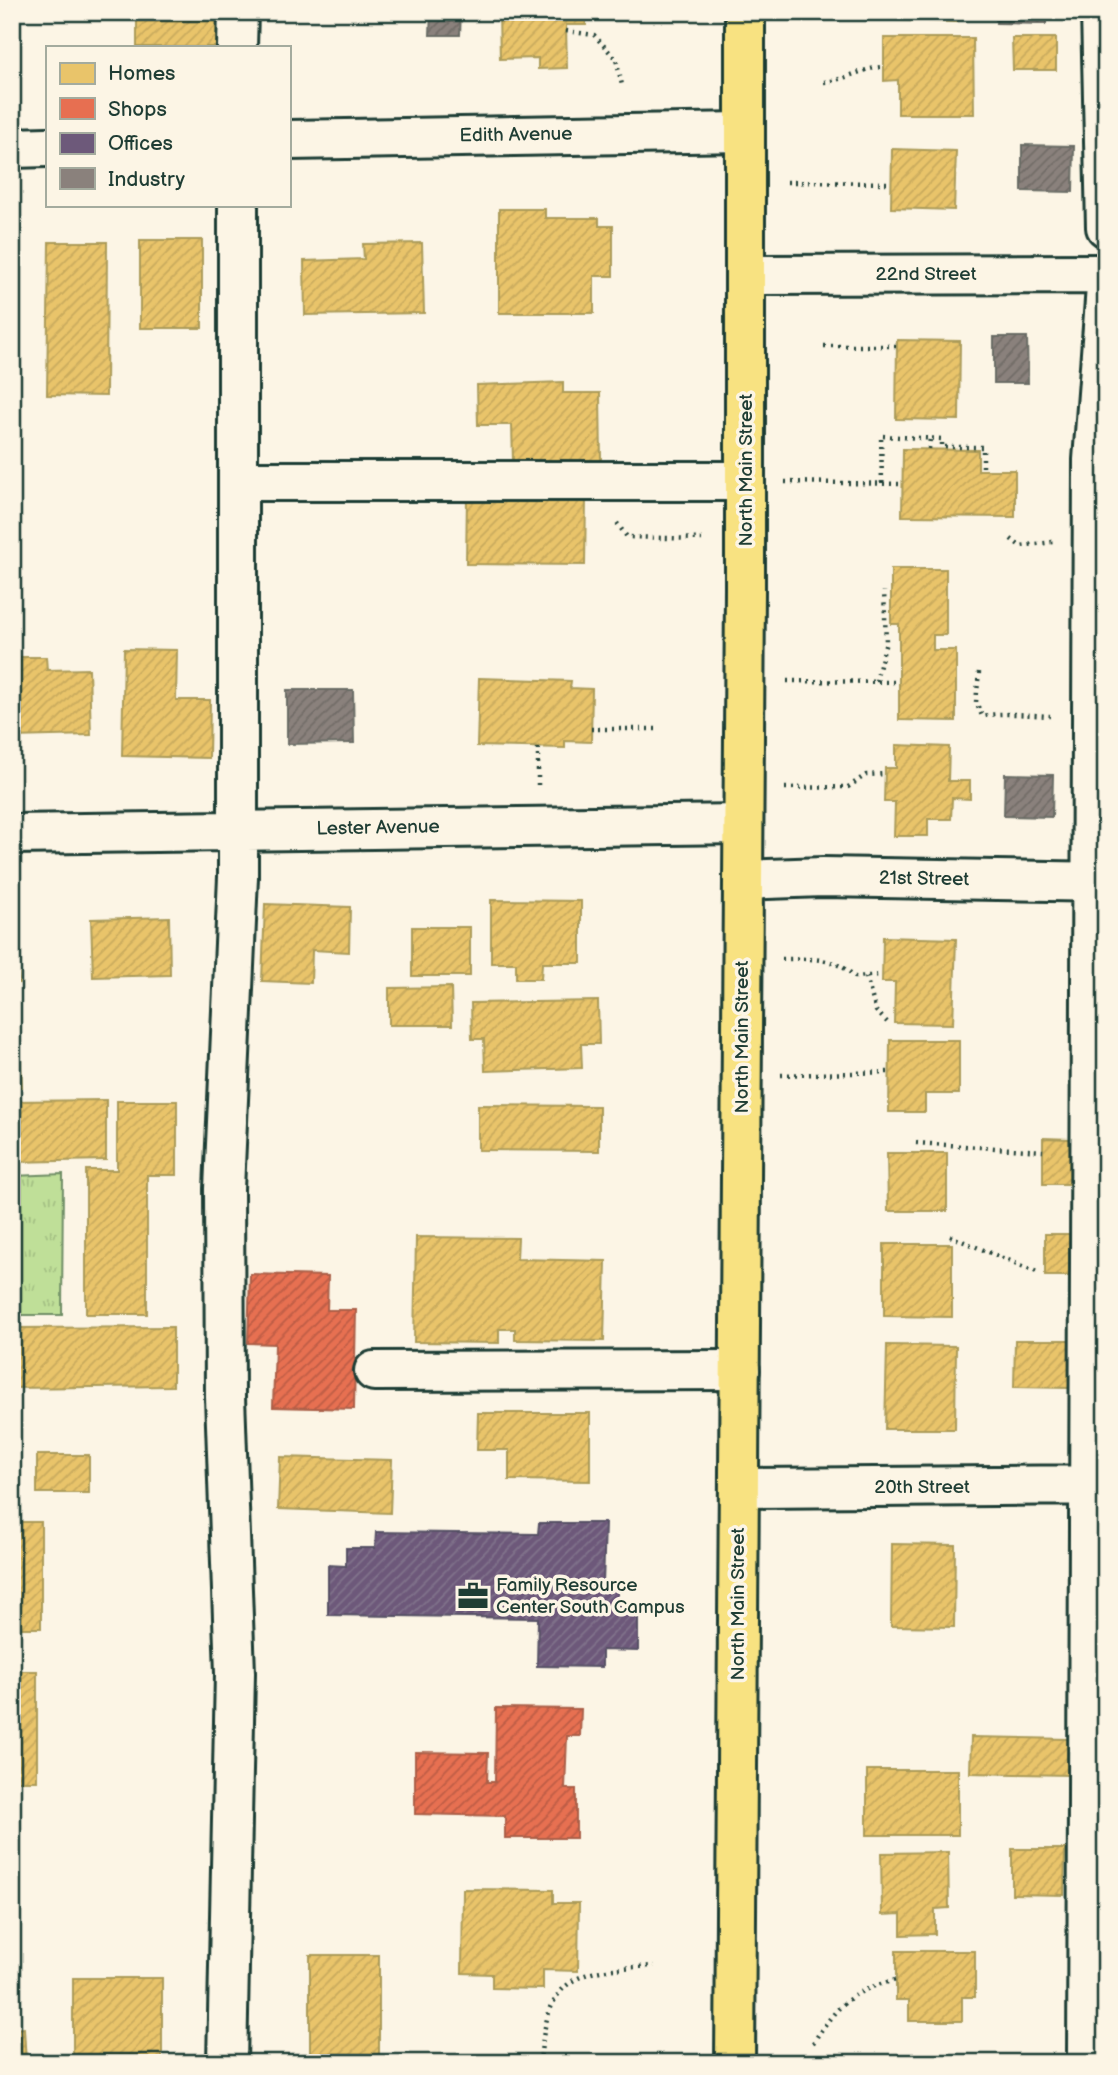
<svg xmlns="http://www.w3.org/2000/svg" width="1118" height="2075" font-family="'Balsamiq Sans',sans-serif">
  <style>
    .grass { fill: url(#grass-tufts); stroke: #6f8e66; stroke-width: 2 }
    .homes { fill: url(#homes-hatch); stroke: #ac9c5a; stroke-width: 2 }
    .shops { fill: url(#shops-hatch); stroke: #ab6048; stroke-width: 2 }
    .offices { fill: url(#offices-hatch); stroke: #565165; stroke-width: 2 }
    .industry { fill: url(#industry-hatch); stroke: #6a6d66; stroke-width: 2 }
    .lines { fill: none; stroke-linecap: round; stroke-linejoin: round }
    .minor-casing { stroke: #1f3d34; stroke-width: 44 }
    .major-casing { stroke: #1f3d34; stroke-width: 44 }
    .path { stroke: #1f3d34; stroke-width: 4.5; stroke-dasharray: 2 5; stroke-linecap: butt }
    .minor { stroke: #fcf5e5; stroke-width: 38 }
    .major { stroke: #f8e281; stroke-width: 38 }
    .labels { text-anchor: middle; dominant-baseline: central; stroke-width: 7; stroke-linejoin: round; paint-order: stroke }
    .street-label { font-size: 19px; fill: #1f3d34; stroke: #fcf5e5 }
    .poi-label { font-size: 19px; fill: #1f3d34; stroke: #fcf5e5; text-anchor: start }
  </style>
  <defs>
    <pattern id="grass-tufts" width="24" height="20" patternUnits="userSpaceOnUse" patternTransform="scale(1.75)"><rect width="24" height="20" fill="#bfdf98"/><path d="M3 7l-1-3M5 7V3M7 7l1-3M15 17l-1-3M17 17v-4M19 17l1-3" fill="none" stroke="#a4c084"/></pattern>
    <pattern id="homes-hatch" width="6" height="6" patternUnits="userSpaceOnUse" patternTransform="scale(1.75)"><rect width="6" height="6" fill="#e9c46a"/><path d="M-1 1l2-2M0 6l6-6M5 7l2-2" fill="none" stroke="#c7a95c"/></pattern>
    <pattern id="shops-hatch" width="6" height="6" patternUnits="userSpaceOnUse" patternTransform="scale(1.75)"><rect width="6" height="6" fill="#e76f51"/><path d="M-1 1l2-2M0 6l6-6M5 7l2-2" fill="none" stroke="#bb5c44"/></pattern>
    <pattern id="offices-hatch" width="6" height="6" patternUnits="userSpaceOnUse" patternTransform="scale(1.75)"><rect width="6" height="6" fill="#6d597a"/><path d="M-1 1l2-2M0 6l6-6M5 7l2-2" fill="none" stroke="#81748c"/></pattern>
    <pattern id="industry-hatch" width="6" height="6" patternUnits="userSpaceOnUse" patternTransform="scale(1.75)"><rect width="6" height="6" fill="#8a817c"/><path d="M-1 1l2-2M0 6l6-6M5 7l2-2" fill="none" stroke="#706b66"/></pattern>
  </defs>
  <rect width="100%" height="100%" fill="#fcf5e5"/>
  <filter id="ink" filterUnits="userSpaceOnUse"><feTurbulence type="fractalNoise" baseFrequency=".0143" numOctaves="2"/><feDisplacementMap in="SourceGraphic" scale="14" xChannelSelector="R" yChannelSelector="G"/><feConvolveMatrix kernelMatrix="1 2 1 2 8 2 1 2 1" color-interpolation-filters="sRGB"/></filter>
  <g filter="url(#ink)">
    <path class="grass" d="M63,1174L62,1315H12V1176Z"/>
    <path class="homes" d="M137,12H228V47H137Z
      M499,12H586V25H566L567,68L538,69V58L500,59Z
      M896,12H957V22L895,20Z
      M884,38H973L974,114H898V80L884,81Z
      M1012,38H1056V70H1013Z
      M892,149L956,151L954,210L891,208Z
      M499,209H545V218H599V226H613V276H594V313H499Z
      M140,240H202V328H140Z
      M49,242H107L106,396L47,395Z
      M422,243L424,313L305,315L304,261L364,259L363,244Z
      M897,340L960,341L959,420L896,419Z
      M563,382V393H600L601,460L513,461L512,425H478L477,385Z
      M903,449L978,450V470H1015V517L902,516Z
      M467,495L586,497L585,565L466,564Z
      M891,569H946V635H933V650H956V721L899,720V624H891Z
      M124,649L177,650L176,700H210L209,758L122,756Z
      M12,657H46L47,670L89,669L91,735L12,737Z
      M479,678L571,681L570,688L592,689L591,742L565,741V748L477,746Z
      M896,745L949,747L948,781H970V799L952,798L951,819H928V836H894L895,802H884L885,768H896Z
      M491,900L581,901V963H542L541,979H516V963H491Z
      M265,904L350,907L349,952L312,950L311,983L262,981Z
      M169,917L170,975L93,977L91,919Z
      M12,919H15L19,983L12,984Z
      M412,927H470V976H412Z
      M883,937L956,939L953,1024L894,1023L895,982H882Z
      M451,987L452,1025H389V988Z
      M598,1001L599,1044H581L582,1068L485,1071L484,1039H472L471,1003Z
      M18,1009L22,1087H12V1010Z
      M890,1040H959V1094H925V1112H889Z
      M106,1100V1160L12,1162V1101Z
      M117,1101H177V1175H147V1314H86V1170H117Z
      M478,1105L599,1106V1151L478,1150Z
      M1043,1138L1071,1139V1184H1043Z
      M887,1153H947V1211H888Z
      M1045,1234H1069V1276H1045Z
      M416,1237L518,1238L517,1259L606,1261L604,1341L515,1340V1329H499V1343L414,1342Z
      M884,1244H952V1317L884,1316Z
      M173,1327V1386L12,1388V1328Z
      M1015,1340H1070L1069,1388L1014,1387Z
      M887,1345L956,1346L955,1429H885Z
      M478,1413H590V1481L509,1480V1450H477Z
      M37,1455H89V1493H37Z
      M280,1457L392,1460L390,1513L278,1509Z
      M12,1522H41V1628H12Z
      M892,1544L955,1545L954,1627L891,1626Z
      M12,1671H37V1781H12Z
      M971,1737L1069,1739L1068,1775L970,1773Z
      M867,1770H958V1835H867Z
      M1012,1849H1065L1064,1895L1012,1894Z
      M948,1852L949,1908L935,1909V1934L901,1935V1914L882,1915L881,1853Z
      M463,1889L553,1890V1903H579L578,1971L543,1970V1989L492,1988V1974L462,1973Z
      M896,1951H975V1997H962V2021H909V2000H896Z
      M310,1955H379V2058H310Z
      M73,1978H162V2063H73Z
      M24,2028L26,2063H12V2029Z"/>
    <path class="shops" d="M250,1274L328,1276L327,1310H356L354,1409L273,1407L275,1344L248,1343Z
      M496,1708L581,1709L580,1736H567L565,1789H576V1838H505V1816L415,1814V1752L488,1753L487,1782H495Z"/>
    <path class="offices" d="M539,1523H605L603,1585H618V1606H638V1651L602,1650V1667L537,1666L538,1618L328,1615V1565L346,1566V1548H375L376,1532L538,1534Z"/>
    <path class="industry" d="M431,12H461L460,35H430Z
      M997,12H1046V24L996,23Z
      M1022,145L1074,146L1073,192L1022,191Z
      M994,337H1027L1028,383H994Z
      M287,690H353L354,743L287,744Z
      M1005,774L1053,775L1052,817L1004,816Z"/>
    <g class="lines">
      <g class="minor-casing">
        <path id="minor" d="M1101,12L1106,227
          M237,47L238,12
          M289,140L743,132
          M12,148L47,147
          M746,275L1106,274
          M238,481H745
          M12,834L743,824
          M743,880L823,877L1106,882
          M374,1371L740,1370
          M739,1488L1106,1485
          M227,2063L235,1673L225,1397L224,1189L238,877V205
          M1087,2063L1093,460L1106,287"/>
      </g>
      <g class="major-casing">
        <path id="major" d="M735,2063L745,589V12"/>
      </g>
      <path class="path" d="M566,31L594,35L616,59L622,85
        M824,82C846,80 862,68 884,67
        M787,182L892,183
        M824,346H897
        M929,449L930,437
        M785,482L902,484
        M882,483L881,436L942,439V447H983V470
        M617,523L627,537L702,539
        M1011,539L1020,546L1053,542
        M979,672L976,702L982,716C1002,712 1029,715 1050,716
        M787,681L899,682
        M876,681L886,642L884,591
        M591,729H660
        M538,748V787
        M785,788L848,787L866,775L885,774
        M782,959C810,959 835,956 855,977L882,975
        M866,977L876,1011L888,1023
        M781,1075L889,1072
        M916,1143L1043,1151
        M950,1236L1039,1273
        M813,2043C837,2005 852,1990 896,1980
        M540,2063C547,1975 574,1970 654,1966"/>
      <use href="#minor" class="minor"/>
      <use href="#major" class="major"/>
    </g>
  </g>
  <defs>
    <g id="office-bare" transform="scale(2.415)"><path d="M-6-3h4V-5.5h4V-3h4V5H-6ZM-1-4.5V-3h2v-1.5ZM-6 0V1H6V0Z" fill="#1f3d34" stroke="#fcf5e5" stroke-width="2.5" paint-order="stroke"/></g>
  </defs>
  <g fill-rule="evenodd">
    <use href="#office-bare" x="473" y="1596"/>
  </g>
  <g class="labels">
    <g class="street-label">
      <text transform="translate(516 135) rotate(-1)">Edith Avenue</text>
      <text x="926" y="274">22nd Street</text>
      <text transform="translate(746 470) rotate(-90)">North Main Street</text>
      <text transform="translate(378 828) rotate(-1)">Lester Avenue</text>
      <text transform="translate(924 879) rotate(1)">21st Street</text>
      <text transform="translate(742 1037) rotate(-90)">North Main Street</text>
      <text x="922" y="1487">20th Street</text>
      <text transform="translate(738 1604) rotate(-90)">North Main Street</text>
    </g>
    <g class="poi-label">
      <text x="496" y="1585">Family Resource<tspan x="496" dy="22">Center South Campus</tspan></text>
    </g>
  </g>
  <rect width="1118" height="2075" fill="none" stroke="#fcf5e5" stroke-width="42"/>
  <rect x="21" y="21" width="1076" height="2033" fill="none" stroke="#1f3d34" stroke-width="2.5" filter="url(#ink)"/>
  <rect x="46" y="46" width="245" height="161" fill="#fcf5e5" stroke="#a4ab9e" stroke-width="2"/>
  <rect x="60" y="63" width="35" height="21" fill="#e9c46a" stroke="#a4ab9e" stroke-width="2"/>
  <text x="108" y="80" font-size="21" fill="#1f3d34">Homes</text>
  <rect x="60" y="98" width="35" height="21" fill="#e76f51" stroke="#a4ab9e" stroke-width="2"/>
  <text x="108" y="116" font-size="21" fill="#1f3d34">Shops</text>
  <rect x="60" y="133" width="35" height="21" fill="#6d597a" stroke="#a4ab9e" stroke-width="2"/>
  <text x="108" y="150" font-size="21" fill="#1f3d34">Offices</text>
  <rect x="60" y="168" width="35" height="21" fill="#8a817c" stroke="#a4ab9e" stroke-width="2"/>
  <text x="108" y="186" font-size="21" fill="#1f3d34">Industry</text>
</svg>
